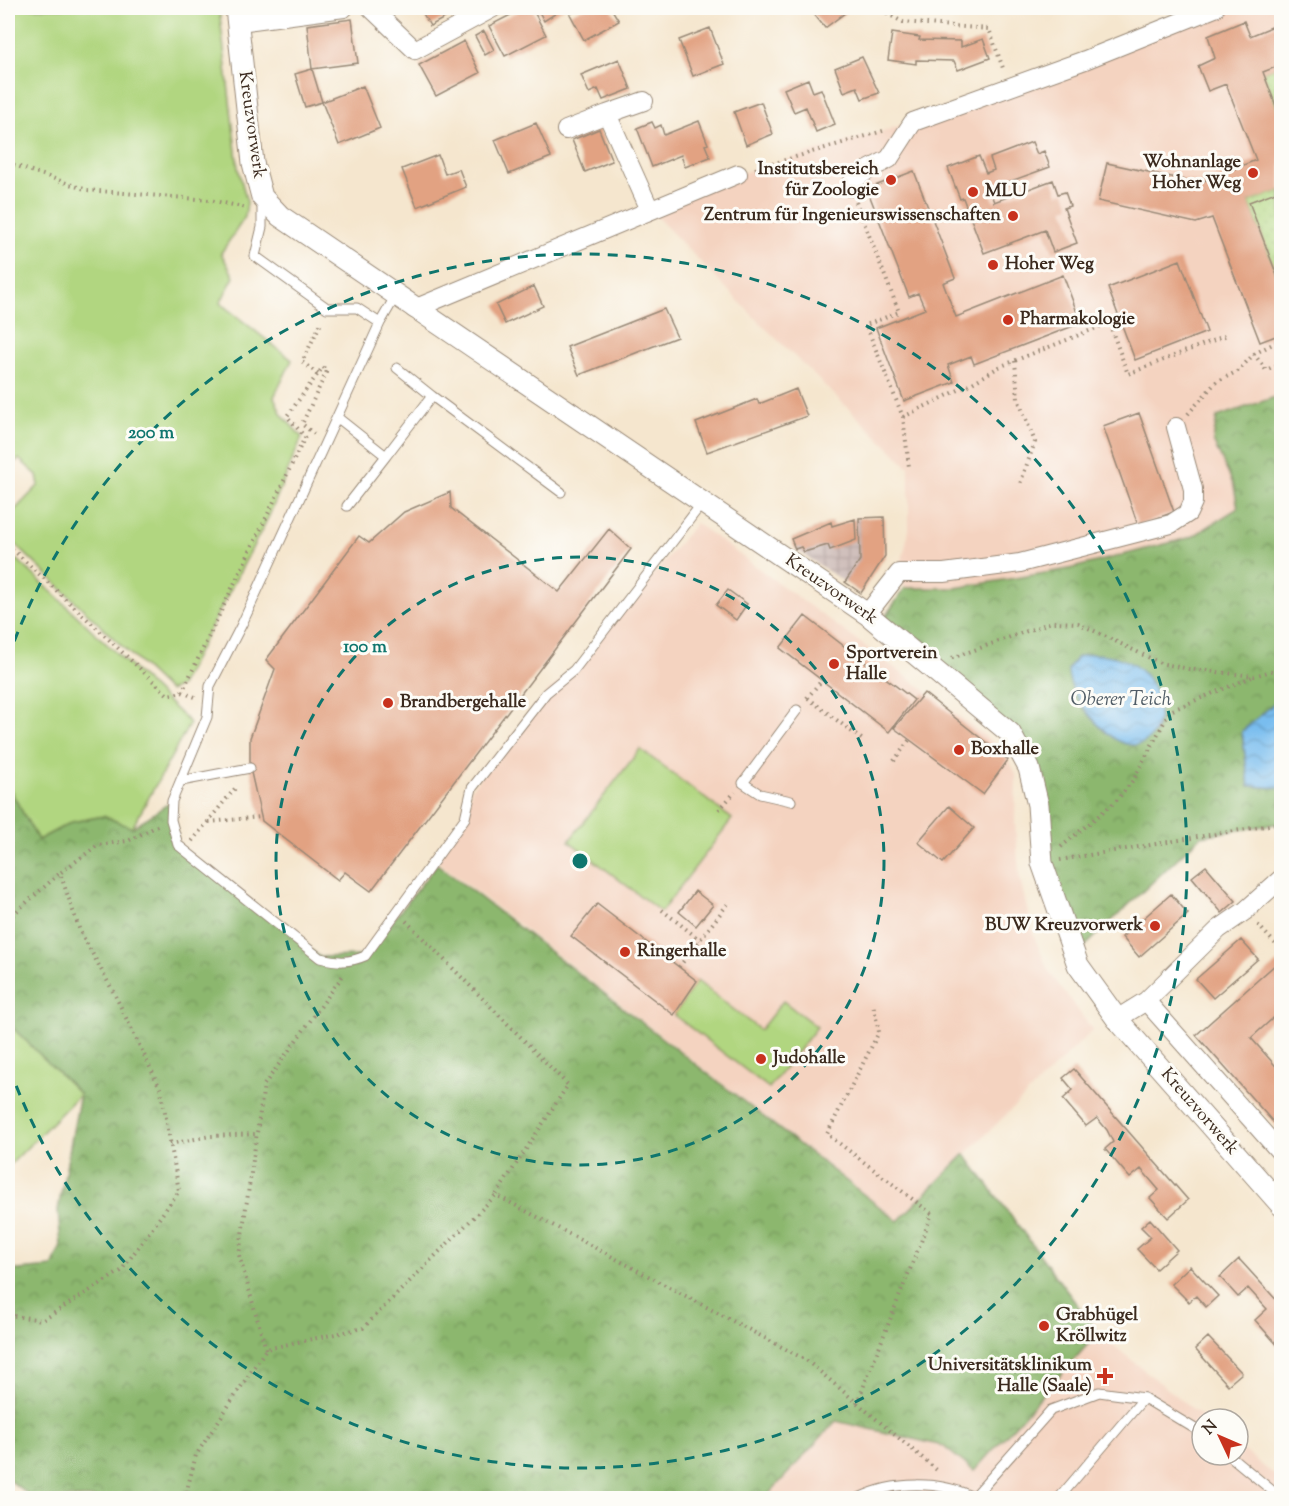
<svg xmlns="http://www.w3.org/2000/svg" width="1289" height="1506" font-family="'Sorts Mill Goudy',serif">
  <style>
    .built { fill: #f4d3c0 }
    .industrial { fill: url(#industrial-grid) }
    .grass { fill: #b1d680; stroke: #76804f; stroke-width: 1.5 }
    .forest { fill: url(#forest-crowns); stroke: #647046; stroke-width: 1.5; fill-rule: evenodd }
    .park { fill: url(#park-dots); stroke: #76804f; stroke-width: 1.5 }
    .water { fill: url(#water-waves); stroke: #5a7486; stroke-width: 1.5 }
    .building { fill: #e2a282 }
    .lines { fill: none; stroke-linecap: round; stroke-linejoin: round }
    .service-casing { stroke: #988876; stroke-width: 11 }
    .minor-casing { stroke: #988876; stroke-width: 20 }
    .tertiary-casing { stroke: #988876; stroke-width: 23 }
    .path { stroke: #988876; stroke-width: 4; stroke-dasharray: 1.5 4.5; stroke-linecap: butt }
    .service { stroke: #fff; stroke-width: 9 }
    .minor { stroke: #fff; stroke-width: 18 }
    .tertiary { stroke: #fff; stroke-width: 21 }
    .ring { fill: none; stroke: #0f766e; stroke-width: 3; stroke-dasharray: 10 8 }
    .poi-dot { fill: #c8321e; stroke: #fdfcf7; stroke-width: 2 }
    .labels { text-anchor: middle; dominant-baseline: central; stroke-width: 6; stroke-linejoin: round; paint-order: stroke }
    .street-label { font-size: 18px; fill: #3b2a1e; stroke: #fdfcf7 }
    .poi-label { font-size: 18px; font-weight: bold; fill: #3b2a1e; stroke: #fdfcf7; text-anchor: start }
    .water-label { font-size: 20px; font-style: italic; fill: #515d67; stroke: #fdfcf7 }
    .centre { fill: #0f766e; stroke: #fdfcf7; stroke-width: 3 }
    .ring-label { font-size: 18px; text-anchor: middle; font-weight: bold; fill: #0f766e; stroke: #fdfcf7; stroke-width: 6; stroke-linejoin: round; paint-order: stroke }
  </style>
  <defs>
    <pattern id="industrial-grid" width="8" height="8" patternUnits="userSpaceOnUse" patternTransform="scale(1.5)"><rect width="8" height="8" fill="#d0c0bc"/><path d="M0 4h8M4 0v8" fill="none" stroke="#b4a5a1"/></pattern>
    <pattern id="forest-crowns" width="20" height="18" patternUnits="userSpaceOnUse" patternTransform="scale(1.5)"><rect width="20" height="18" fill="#8cb76e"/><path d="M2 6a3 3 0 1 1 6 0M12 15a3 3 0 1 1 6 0" fill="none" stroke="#74955a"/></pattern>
    <pattern id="park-dots" width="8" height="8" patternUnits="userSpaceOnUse" patternTransform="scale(1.5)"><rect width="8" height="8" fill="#b1d680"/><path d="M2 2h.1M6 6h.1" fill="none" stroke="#99b86e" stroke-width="1.8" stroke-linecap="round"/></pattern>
    <pattern id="water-waves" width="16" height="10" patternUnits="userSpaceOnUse" patternTransform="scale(1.5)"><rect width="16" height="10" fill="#79bdef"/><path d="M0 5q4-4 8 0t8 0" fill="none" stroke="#649ac1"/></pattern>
  </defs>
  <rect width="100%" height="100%" fill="#fdfcf7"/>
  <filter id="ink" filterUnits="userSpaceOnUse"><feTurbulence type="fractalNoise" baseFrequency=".0167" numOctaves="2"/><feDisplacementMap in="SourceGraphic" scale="12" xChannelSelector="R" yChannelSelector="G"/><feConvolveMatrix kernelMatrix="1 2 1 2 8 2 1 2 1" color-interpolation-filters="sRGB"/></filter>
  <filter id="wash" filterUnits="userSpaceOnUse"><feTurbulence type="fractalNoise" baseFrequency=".008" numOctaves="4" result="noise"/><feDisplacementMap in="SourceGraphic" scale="24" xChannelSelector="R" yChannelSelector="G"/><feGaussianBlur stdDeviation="1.35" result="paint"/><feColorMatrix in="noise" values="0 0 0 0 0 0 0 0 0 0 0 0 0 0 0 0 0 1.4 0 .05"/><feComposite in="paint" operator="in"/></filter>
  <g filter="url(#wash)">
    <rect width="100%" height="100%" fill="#f5e6ce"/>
    <path class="built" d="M1213,8H1281V395L1217,417L1213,441L1234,486L1238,508L1192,537L1069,569L955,588H905L899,573L909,531V467L758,321L650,210L738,174L920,120Z
      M696,523L914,682L1005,752L1016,774L1015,823L1019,875L1033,934L1049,972L1093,1030L898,1220L436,860L465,818L472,788L546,693L574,670Z
      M1098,1333L1205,1419H1202V1455H1238V1446L1282,1481L1281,1498H765L836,1420L944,1446L974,1471Z"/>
    <path class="industrial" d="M884,517L885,556L861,593L795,549L791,539L831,522L833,526L859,518Z"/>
    <path class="grass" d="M8,8H219L238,168L247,202L245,217L221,253L234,277L220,303L292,360L274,397L282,415L302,437L269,516L180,686L169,691L15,544L9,516L39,485L37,475L19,459L8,467Z
      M18,560L190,723L132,828L104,816L72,822L38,840L8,786V562Z
      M640,749L732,819L661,912L569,841Z
      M697,981L760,1030L783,1001L817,1027L769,1088L674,1015Z
      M8,1023L80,1094L8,1167Z"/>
    <path class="forest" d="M1281,395V698L1242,731L1249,786L1281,788V823L1201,836L1078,953L1050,872L1038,768L882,621L905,588H955L1069,569L1192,537L1238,508L1234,486L1213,441L1217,417ZM1114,657L1138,669L1160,716L1156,733L1105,732L1082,706Z
      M8,786L38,840L72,822L104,816L132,828L172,801L178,845L320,957L365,956L437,864L898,1221L965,1154L1098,1333L974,1471L943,1446L836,1421L765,1498H434L423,1490L415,1498H33L8,1479V1271L52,1267L61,1246L58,1210L80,1094L8,1023Z"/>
    <path class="park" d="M1281,65V119L1263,72Z
      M1281,190V286L1249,202Z"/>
    <path class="water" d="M1091,654C1196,654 1165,801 1095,721C1082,707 1068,688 1068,669L1077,657Z
      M1281,698V788L1249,786L1242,731Z"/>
    <g id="blocks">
      <path class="building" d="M420,8H463L430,26Z
        M524,8H532L546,35L505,56L489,26Z
        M537,8H564L544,21Z
        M582,8H611L619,21L584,40L570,14Z
        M812,8H843L846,12L825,28L810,9Z
        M352,19L358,63L312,69L307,25Z
        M1244,21L1250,36L1281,23V65L1263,72L1281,119V190L1249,202L1281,286V334L1260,342L1212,218L1196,223L1098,201L1107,163L1199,183L1256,160L1226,84L1208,91L1198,66L1215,58L1208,36Z
        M710,28L724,64L693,76L679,40Z
        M484,31L494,50L485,55L475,36Z
        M892,33L920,37L919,40L961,41V47L983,39L990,58L958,70L954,61L916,60V64L888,60Z
        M464,41L480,73L436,96L419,65Z
        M862,57L879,93L862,99L857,87L844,92L835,68Z
        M619,59L631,89L603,100L598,89L589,93L581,75Z
        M312,69L322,102L363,86L380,128L339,145L322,102L305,107L295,74Z
        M808,79L813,92L821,89L835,124L816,132L806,107L794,112L784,89Z
        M761,102L773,134L746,145L734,112Z
        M699,121L708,144L705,145L710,157L685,167L681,155L652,167L637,128L652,122L655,128L661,125L664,135Z
        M536,123L551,157L509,174L495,140Z
        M599,129L612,161L585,172L572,140Z
        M1032,142L1037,154L1044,151L1050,167L989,189L994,202L1053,180L1058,194L1065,192L1070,206L1064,208L1077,243L1053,252L1045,230L984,253L963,198L960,199L948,168L979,156L986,173L994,170L990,158Z
        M438,155L445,174L459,169L466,187L417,207L402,169Z
        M914,171L955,278L943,283L956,317L1063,275L1081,323L974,364L971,356L948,365L954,382L904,401L876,328L925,309L918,293L909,297L867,189Z
        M1180,260L1207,332L1135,360L1108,288Z
        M534,286L543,306L505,324L496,305Z
        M664,309L677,337L579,375L567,347Z
        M796,389L807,416L707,452L696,423L757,399L759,404Z
        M1139,413L1174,512L1138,525L1103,426Z
        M450,492L451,508L559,592L609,529L631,549L371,891L345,872L338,880L262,821L250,768V738L275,669L266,660L359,536L369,543L404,512Z
        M884,517L885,556L861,593L845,582L860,560L859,518Z
        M855,519L856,540L830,550L828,545L804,552L801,547L795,549L791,539L831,522L832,526Z
        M728,590L747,604L736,620L716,605Z
        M805,616L914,700L889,732L780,648Z
        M924,693L1008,760L983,794L894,728Z
        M949,806L974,828L943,863L918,842Z
        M1206,866L1236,901L1222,913L1192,877Z
        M695,891L713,905L696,926L679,912Z
        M1171,894L1188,914L1139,957L1122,937Z
        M597,904L697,981L674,1015L571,936Z
        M1241,940L1258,959L1213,998L1196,979Z
        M1277,963L1281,967V1011L1251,1038L1281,1072V1131L1196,1035Z
        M1074,1069L1188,1200L1168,1218L1150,1198L1159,1190L1141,1169L1130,1178L1105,1149L1113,1142L1107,1130L1097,1118L1086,1126L1063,1099L1073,1090L1063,1078Z
        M1150,1219L1177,1250L1156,1269L1137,1249L1151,1237L1141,1227Z
        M1239,1259L1281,1305V1349L1255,1320L1267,1309L1248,1288L1238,1297L1220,1277Z
        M1190,1266L1218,1296L1206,1307L1196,1296L1189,1302L1171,1284Z
        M1208,1337L1242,1373L1228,1385L1195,1349Z"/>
    </g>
  </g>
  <g filter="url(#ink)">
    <use href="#blocks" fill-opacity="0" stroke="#988876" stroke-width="1.5"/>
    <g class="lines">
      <g class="service-casing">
        <path id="service" d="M262,202V227L255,256L327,308H357L380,323
          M395,297L380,323L242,624L210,686L207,717L172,801L171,820L178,845L320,958C337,962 349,963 365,956L465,818L472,788L546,693L574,670L703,502
          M432,396L561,492
          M338,418L386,456L347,506
          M386,456L432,396L397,368
          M181,781L250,768
          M791,801L760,794L743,783L797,710
          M1229,1455L1281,1498
          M859,1498C892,1481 941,1480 974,1498
          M973,1498L1051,1410L1099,1392L1144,1398
          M1059,1498L1144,1398L1202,1433"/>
      </g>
      <g class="minor-casing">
        <path id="minor" d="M371,8L415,50L493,8
          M239,22L344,8
          M644,101L607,114L650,210
          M566,130L607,114
          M850,187L853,181L868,170L889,159L913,122L1085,60L1215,8
          M414,309L738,174
          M867,614L899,573H944L1020,563L1171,524L1188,513L1193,502V489L1176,427
          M1146,1001L1282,1154
          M1117,1019L1146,1001L1219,929L1245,911L1282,878"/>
      </g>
      <g class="tertiary-casing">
        <path id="tertiary" d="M236,8L253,163L262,197L280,216L867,614L1010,733L1029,768L1038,805L1042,863L1078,965L1117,1019L1282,1206"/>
      </g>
      <path class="path" d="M876,8L903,22L989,29L1004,71
        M8,163L87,190L210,200L247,208
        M755,169L886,130
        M856,202L899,312L866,325L903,417L909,467
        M1254,354L1282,339
        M1015,361L1018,399L1035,442L1020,484
        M318,374L302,362L322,321
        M1188,414L1216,382L1238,371L1254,354L1266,370L1282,363
        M903,417L969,385L999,367L1109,323L1128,374L1227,335
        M8,545L168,695L182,692L195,697
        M952,658L1052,622L1078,623L1160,663L1189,669L1254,676L1282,668
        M182,692L305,437L287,416L323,367L327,371L302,424L314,434
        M807,698L822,680
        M808,698L864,741
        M894,761L910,739
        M719,810L735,792
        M209,822L261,817
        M192,841L237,786
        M1061,847L1116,801L1134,779L1170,711L1252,677
        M1060,860L1282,823
        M662,910L700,940
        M8,919L60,873
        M406,921L568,1085L496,1195L806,1360L938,1471
        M1258,925L1282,951
        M679,967L730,901
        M170,1144L210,1136L257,1134
        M8,1315L43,1320L121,1271L179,1191L161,1090L114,993L80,931L60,873L98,845L128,841L159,825
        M266,1349L239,1255L264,1085L344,974
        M857,1403L932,1214L827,1134L879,1032L873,1004
        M185,1498L196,1455L266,1349L363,1328L496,1195"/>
      <use href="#service" class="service"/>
      <use href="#minor" class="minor"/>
      <use href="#tertiary" class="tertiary"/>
    </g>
  </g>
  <g class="ring">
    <circle cx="580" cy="861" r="304"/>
    <path d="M8 658A607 607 0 1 1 8 1064"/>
  </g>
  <g class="poi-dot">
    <circle cx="1253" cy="173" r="6"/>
    <circle cx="891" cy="180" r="6"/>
    <circle cx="973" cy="192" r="6"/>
    <circle cx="1013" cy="216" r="6"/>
    <circle cx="993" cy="265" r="6"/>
    <circle cx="1008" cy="320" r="6"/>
    <circle cx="834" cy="664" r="6"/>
    <circle cx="388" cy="703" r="6"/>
    <circle cx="959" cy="750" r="6"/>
    <circle cx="1155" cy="926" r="6"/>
    <circle cx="625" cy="952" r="6"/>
    <circle cx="761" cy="1059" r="6"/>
    <circle cx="1044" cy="1326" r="6"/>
    <path d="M1102 1367h6v6h6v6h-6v6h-6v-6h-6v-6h6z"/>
  </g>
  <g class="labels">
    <g class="street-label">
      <text transform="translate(251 125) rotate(82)">Kreuzvorwerk</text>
      <text transform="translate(831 590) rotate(35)">Kreuzvorwerk</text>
      <text transform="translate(1199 1112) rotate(49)">Kreuzvorwerk</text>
    </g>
    <g class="poi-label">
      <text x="1241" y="163" text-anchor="end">Wohnanlage<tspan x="1241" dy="21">Hoher Weg</tspan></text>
      <text x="879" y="170" text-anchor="end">Institutsbereich<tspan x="879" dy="21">für Zoologie</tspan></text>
      <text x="985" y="192">MLU</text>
      <text x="1001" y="216" text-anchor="end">Zentrum für Ingenieurswissenschaften</text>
      <text x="1005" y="265">Hoher Weg</text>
      <text x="1020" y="320">Pharmakologie</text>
      <text x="846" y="654">Sportverein<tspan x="846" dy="21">Halle</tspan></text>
      <text x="400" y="703">Brandbergehalle</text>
      <text x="971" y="750">Boxhalle</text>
      <text x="1143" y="926" text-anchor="end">BUW Kreuzvorwerk</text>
      <text x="637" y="952">Ringerhalle</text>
      <text x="773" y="1059">Judohalle</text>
      <text x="1056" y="1316">Grabhügel<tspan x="1056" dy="21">Kröllwitz</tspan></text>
      <text x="1092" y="1366" text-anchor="end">Universitätsklinikum<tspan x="1092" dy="21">Halle (Saale)</tspan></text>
    </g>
    <g class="water-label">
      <text x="1121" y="700">Oberer Teich</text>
    </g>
  </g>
  <circle cx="580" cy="861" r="9" class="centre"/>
  <g class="ring-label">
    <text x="151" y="438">200 m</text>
    <text x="365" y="652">100 m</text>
  </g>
  <rect width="1289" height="1506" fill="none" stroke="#fdfcf7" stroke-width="30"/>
  <g transform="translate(1220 1437) rotate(314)"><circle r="28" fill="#fdfcf7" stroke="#afa8a0" stroke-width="1.5"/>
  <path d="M0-4.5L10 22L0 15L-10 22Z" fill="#c8321e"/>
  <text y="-9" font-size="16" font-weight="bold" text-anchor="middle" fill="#3b2a1e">N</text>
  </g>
</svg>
